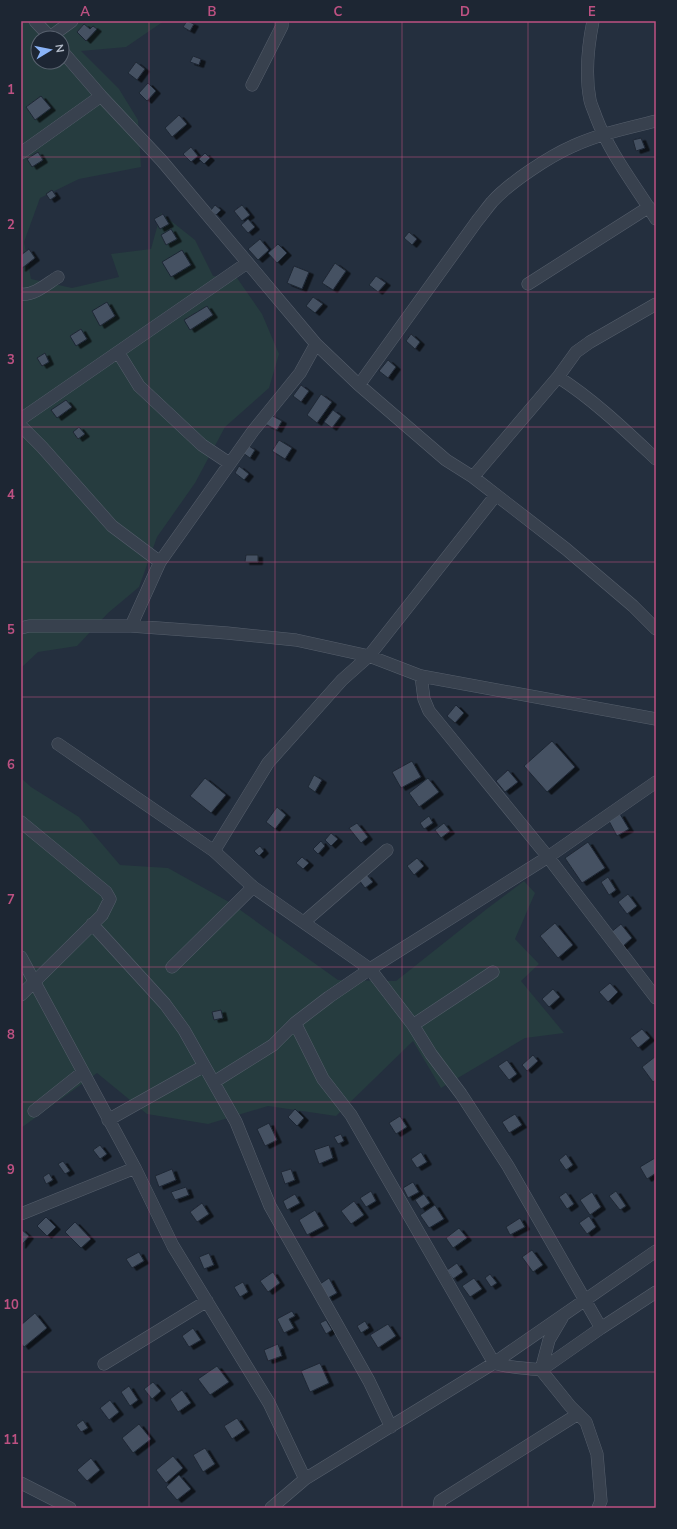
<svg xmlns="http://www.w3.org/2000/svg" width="677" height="1529" font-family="'Nunito Sans',sans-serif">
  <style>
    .green { fill: #263c3f; fill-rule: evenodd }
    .building { fill: #455162; stroke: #1f2835; filter: url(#shadow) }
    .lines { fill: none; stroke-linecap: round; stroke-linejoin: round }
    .minor-casing { stroke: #565f6c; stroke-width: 13 }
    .minor { stroke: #38414e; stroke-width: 12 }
    .grid { fill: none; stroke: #bd5182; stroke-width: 1; stroke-opacity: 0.55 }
    .neatline { fill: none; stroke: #bd5182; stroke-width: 1.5 }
    .grid-label { font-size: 13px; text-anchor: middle; font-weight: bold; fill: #bd5182 }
  </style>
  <defs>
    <filter id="shadow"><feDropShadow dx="4.5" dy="2.5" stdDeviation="0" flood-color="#0009"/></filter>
  </defs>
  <rect width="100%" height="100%" fill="#242f3e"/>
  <path class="green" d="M21,21H164L126,47L81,51L119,89L138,120L141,167L79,179L40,198L24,242L31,279L72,288L119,277L111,254L151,249L161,213L195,240L213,276L237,278L262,314L279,354L269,388L225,427L195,483L157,537L139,587L108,613L77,646L38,652L21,668ZM38,38H62V62H38Z
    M21,778L31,787L79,817L120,865L168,868L229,902L338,980L396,981L488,908L524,881L535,893L515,939L539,964L521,981L564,1033L525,1038L441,1088L413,1041L336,1116L268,1106L208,1124L147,1114L97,1073L21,1128Z"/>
  <path class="building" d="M187,21L194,24L190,31L183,27Z
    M84,24L90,29L93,26L97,29L86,41L77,32Z
    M193,56L201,59L199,65L190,62Z
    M136,62L145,69L137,80L128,73Z
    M148,83L156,91L147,101L139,93Z
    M41,96L51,108L35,120L26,107Z
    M179,115L187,124L172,137L165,128Z
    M641,138L645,148L636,151L633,140Z
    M191,147L198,156L191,162L183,154Z
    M38,152L43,160L32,167L27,159Z
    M205,153L210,158L204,164L199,159Z
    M52,190L56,196L50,200L46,194Z
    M215,205L221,210L216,215L211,210Z
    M242,205L250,215L242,221L234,211Z
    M163,214L169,224L160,229L154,219Z
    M248,219L255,227L248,233L241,225Z
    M171,229L177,239L166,245L161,235Z
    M409,232L417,239L412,245L404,238Z
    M260,239L269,250L258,260L248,249Z
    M278,244L287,253L277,263L268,253Z
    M29,249L35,258L21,269V255Z
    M182,250L191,265L171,277L162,262Z
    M335,263L346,271L333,290L322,283Z
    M294,266L309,272L302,289L287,283Z
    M376,276L386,283L378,292L369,285Z
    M313,297L323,304L315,313L306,306Z
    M107,302L115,316L100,326L92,311Z
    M207,306L213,315L190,330L184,320Z
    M81,329L87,339L76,346L70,336Z
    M411,334L420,342L415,349L406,341Z
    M45,353L49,362L42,366L37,358Z
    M388,360L396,367L388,378L379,371Z
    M301,385L309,391L301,402L293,396Z
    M321,394L332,402L317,423L307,415Z
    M66,400L72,407L57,418L51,410Z
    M333,410L341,416L332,428L324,422Z
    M271,415L282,421L277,430L265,424Z
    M79,427L85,434L78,439L73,432Z
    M279,440L292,448L285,459L272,451Z
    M249,446L255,450L250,458L243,453Z
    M239,466L249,474L244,480L235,473Z
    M246,555H258V562H245Z
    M456,705L464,713L455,723L447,716Z
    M552,741L575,767L547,792L524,766Z
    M412,761L421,777L401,788L392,772Z
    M508,770L518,782L505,792L496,781Z
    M314,775L322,780L315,792L308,787Z
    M205,778L226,795L211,813L190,796Z
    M428,778L439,792L419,807L409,793Z
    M277,807L286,815L275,829L266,822Z
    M620,814L629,829L617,836L609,821Z
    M429,816L433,823L424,829L420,823Z
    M357,823L368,837L361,843L349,828Z
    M444,823L450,831L441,838L435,830Z
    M331,833L338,839L331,846L325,840Z
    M321,841L325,846L318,854L313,849Z
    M588,842L605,868L582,883L565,858Z
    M260,846L264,851L259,856L254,851Z
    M302,857L309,863L303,869L296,863Z
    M417,858L424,866L414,875L407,866Z
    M367,875L373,882L365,888L359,880Z
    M608,877L616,890L609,895L601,882Z
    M628,894L637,906L627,914L618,902Z
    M555,923L573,945L558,958L540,936Z
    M621,924L632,938L622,947L610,933Z
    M610,983L618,992L608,1002L599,992Z
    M553,989L560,997L549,1007L542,999Z
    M221,1010L223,1018L214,1020L212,1012Z
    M642,1029L650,1038L638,1048L630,1038Z
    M533,1055L538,1061L527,1071L522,1065Z
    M656,1056V1080L653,1082L642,1067Z
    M507,1060L517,1074L509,1080L498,1066Z
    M295,1109L304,1118L297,1126L288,1117Z
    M515,1114L522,1125L509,1133L502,1122Z
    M400,1116L407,1127L396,1134L389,1123Z
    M269,1123L277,1140L265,1146L257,1129Z
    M341,1134L344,1141L338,1144L334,1137Z
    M100,1145L107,1154L100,1159L93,1150Z
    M329,1145L333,1158L319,1164L314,1150Z
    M421,1152L427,1162L417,1168L411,1159Z
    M566,1154L573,1165L566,1170L559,1160Z
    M655,1158L656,1173L647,1179L640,1167Z
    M63,1161L70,1171L65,1174L58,1164Z
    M172,1169L176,1180L159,1187L155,1176Z
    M291,1169L295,1180L285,1184L281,1172Z
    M49,1173L53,1180L46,1184L43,1177Z
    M413,1182L419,1192L408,1198L403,1188Z
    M186,1187L189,1195L175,1200L171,1192Z
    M371,1191L376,1201L366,1207L360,1198Z
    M616,1191L626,1206L620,1210L609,1196Z
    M566,1192L574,1204L567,1209L559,1197Z
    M592,1192L601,1207L590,1215L580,1200Z
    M295,1194L300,1203L287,1210L283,1201Z
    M424,1194L430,1203L421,1209L415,1200Z
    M354,1201L364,1215L351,1224L341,1211Z
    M202,1203L209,1214L197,1222L190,1212Z
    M435,1205L444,1219L429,1228L420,1215Z
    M315,1210L324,1226L307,1235L299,1220Z
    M589,1216L596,1227L587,1234L579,1223Z
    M46,1217L56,1227L47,1236L37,1226Z
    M520,1218L525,1227L510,1235L506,1227Z
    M75,1222L91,1239L81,1248L65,1232Z
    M459,1228L467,1238L453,1248L446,1238Z
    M21,1229L29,1236L21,1246Z
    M532,1250L543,1265L533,1272L522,1257Z
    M139,1252L144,1261L132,1268L126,1259Z
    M209,1253L214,1265L204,1269L199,1257Z
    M457,1263L463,1272L453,1279L447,1270Z
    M273,1272L280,1283L268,1292L260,1281Z
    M490,1274L497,1283L491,1287L485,1278Z
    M329,1278L337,1293L328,1298L320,1284Z
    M474,1278L482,1289L470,1297L462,1286Z
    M243,1282L248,1292L240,1297L234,1287Z
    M292,1311L295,1316L289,1319L294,1328L284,1333L277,1319Z
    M35,1313L47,1328L24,1347L21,1343V1325Z
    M326,1320L332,1330L326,1334L320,1323Z
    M365,1321L369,1328L361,1333L357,1326Z
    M388,1324L396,1336L378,1348L370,1335Z
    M193,1328L201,1340L189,1347L182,1336Z
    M278,1344L282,1356L268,1361L264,1350Z
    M320,1363L329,1383L310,1392L301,1371Z
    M217,1366L229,1382L210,1395L198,1379Z
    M153,1382L161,1391L152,1399L144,1389Z
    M129,1386L138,1400L130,1406L121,1392Z
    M182,1390L191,1403L178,1412L170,1399Z
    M110,1400L119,1412L109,1420L100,1408Z
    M237,1418L245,1430L232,1439L224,1426Z
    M83,1420L88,1428L81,1432L76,1425Z
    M139,1424L151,1439L133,1453L122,1438Z
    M205,1448L215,1464L203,1472L193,1455Z
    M173,1456L183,1468L166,1483L156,1470Z
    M91,1458L100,1470L87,1481L77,1470Z
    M179,1475L191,1489L177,1500L166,1487Z"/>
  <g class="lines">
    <g class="minor-casing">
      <path id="minor" d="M35,21L51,38
        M593,21C588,46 585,74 590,100C591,105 594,111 596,117C610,154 635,185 656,219
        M50,37L72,21
        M62,51L101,96L162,161L316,344L359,385L446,460L473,477L566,549L633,606L656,629
        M252,85L282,26V21
        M21,153L101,96
        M528,284L649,207
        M21,294C34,296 48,283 58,277
        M118,352L139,386L202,445L229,463
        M558,377L576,352L590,342L656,304
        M359,385L477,221C482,215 487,208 492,202C510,182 550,156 573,146C599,134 628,128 656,121
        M21,419L247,263
        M21,426L42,447L112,526L160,562
        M473,477L558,377C594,400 625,430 656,459
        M131,626L160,562L253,431L300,373L316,344
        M21,628L29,626H131L227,633L296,640L369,656L421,676L656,719
        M421,676L424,699L429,711L548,857L656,998
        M58,744L214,851L253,887L370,969L413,1025L431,1054L461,1094L508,1166L601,1328
        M21,822L106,892L110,899L102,915L21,995
        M214,851L268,763L342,680L369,656L496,495
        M304,922L387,850
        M92,924L165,1004L184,1030L236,1122L270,1206L369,1381L391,1427
        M21,957L135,1168L173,1246L269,1403L305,1479
        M172,967L253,887
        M295,1023L323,1079L351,1115L494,1363C509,1368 526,1368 541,1370L570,1406L586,1422L597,1454L601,1501L598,1508
        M413,1025L493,972
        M214,1082L273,1045L295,1023L329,997L370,969L548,857L656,782
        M34,1111L83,1072
        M108,1120L204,1066
        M21,1214L135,1168
        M104,1364L207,1301
        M541,1370L601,1328L656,1292
        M541,1370L549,1340L562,1318
        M21,1483L70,1508
        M271,1508L305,1479L494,1363L656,1251
        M439,1508L440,1501L578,1414"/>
    </g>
    <use href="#minor" class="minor"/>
  </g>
  <path class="grid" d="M149,21V1508M275,21V1508M402,21V1508M528,21V1508M21,157H656M21,292H656M21,427H656M21,562H656M21,697H656M21,832H656M21,967H656M21,1102H656M21,1237H656M21,1372H656"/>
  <rect width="677" height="1529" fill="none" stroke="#1d2633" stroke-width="44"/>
  <g transform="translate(50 50) rotate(80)"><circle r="19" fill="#1d2633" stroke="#59626f"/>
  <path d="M0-3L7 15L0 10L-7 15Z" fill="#8ab4f8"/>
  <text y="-6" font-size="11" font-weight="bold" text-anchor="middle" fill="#b4bcc9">N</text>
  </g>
  <rect x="22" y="22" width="633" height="1485" class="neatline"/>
  <g class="grid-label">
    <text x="85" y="16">A</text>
    <text x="212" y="16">B</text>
    <text x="338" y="16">C</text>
    <text x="465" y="16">D</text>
    <text x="592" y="16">E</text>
    <text x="11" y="94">1</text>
    <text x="11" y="229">2</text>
    <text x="11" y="364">3</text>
    <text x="11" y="499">4</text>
    <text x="11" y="634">5</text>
    <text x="11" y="769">6</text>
    <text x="11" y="904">7</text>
    <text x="11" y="1039">8</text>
    <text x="11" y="1174">9</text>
    <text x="11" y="1309">10</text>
    <text x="11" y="1444">11</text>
  </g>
</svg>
